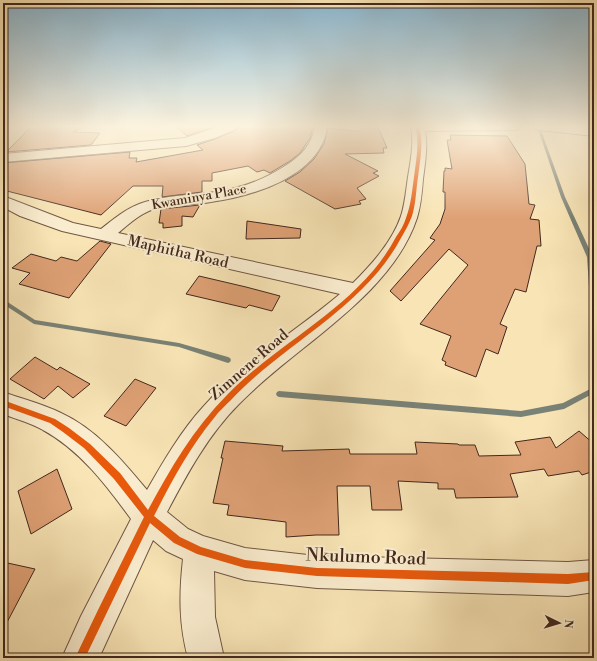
<svg xmlns="http://www.w3.org/2000/svg" width="597" height="661" font-family="'Libre Bodoni',serif">
  <style>
    .lines { fill: none; stroke-linecap: round; stroke-linejoin: round }
    .stream { fill: #798276; fill-rule: evenodd }
    .building { fill: #dea175; stroke: #42281d }
    .minor-casing { stroke: #705743; stroke-width: 2 }
    .minor { fill: #faedcf; fill-rule: evenodd }
    .cycleway-casing { stroke: #faedcf; stroke-width: 2 }
    .cycleway { fill: #e8590c; fill-rule: evenodd }
    .labels { text-anchor: middle; dominant-baseline: central; stroke-width: 4; stroke-linejoin: round; paint-order: stroke }
    .far-street-label { font-size: 13px; fill: #42281d; stroke: #faedcf }
    .street-label { font-size: 15px; fill: #42281d; stroke: #faedcf }
    .near-street-label { font-size: 18px; fill: #42281d; stroke: #faedcf }
  </style>
  <rect width="100%" height="100%" fill="#f8e4b5"/>
  <filter id="stains"><feTurbulence type="fractalNoise" baseFrequency=".005" numOctaves="4"/><feColorMatrix values="0 0 0 0 .2 0 0 0 0 .09 0 0 0 0 .02 0 0 0 .5 -.17"/></filter>
  <radialGradient id="worn" r=".72"><stop offset=".6" stop-color="#630" stop-opacity="0"/><stop offset="1" stop-color="#630" stop-opacity=".3"/></radialGradient>
  <g class="lines">
    <path class="stream" d="M538,129L541,130L565,197L593,257L594,276V317L591,315L587,257L561,197Z
      M3,299L35,320L179,343L228,357L230,358L231,360L230,362L228,363L179,347L34,324L3,304Z
      M594,387V393L564,409L521,417L279,397L277,396L276,394L277,392L279,391L521,411L563,403Z"/>
  </g>
  <path class="building" d="M32,126H85L73,132L100,133L91,145L6,152Z
    M176,126H217L187,136Z
    M238,126H313L310,138L300,153L290,161L270,173L264,170L257,172L248,166L212,173V181H202V192L162,197L163,186H133L101,215L3,190V163L130,152L129,158H137L136,162L203,150L197,145L215,139L237,130Z
    M362,126L378,127L387,148H383L384,153L345,154L378,171L373,173L379,176L357,188L366,199L359,201L361,204L335,209L285,181L300,172L314,159L324,144L328,128L357,131L361,130Z
    M450,135L507,136L525,164L529,204L535,205L530,219L539,220L541,246H537L526,292L515,289L500,324L507,327L498,354L486,349L476,377L445,365L446,362L442,360L451,336L420,324L468,265L449,249L401,301L390,291L435,240L430,238L440,224L445,209V192H443L444,171H445V168L452,169L447,140H451Z
    M200,205L193,217L182,216V226L163,228V223H159L161,209Z
    M247,221L301,229L300,238L246,239Z
    M100,241L111,244L69,298L19,284L30,273L12,268L31,254L56,261L61,257L77,261Z
    M199,276L246,287L280,296L272,311L249,305L246,308L186,294Z
    M35,357L57,370L60,367L90,384L73,398L58,386L44,399L10,379Z
    M135,379L156,388L126,426L104,416Z
    M579,431L594,444V471L582,475L579,471L548,476L544,469L510,474L518,497L456,498L454,489H438V483L398,481L402,510H372L370,486H337L339,535H316L286,537V522L227,515L229,505L213,503L223,458H221L225,441L283,446L282,451L349,449L350,454H417L415,442L458,444L459,445H475L479,456L521,455L515,442L550,437L556,448Z
    M57,469L72,509L31,534L18,491Z
    M3,562L35,569L3,630Z"/>
  <g class="lines">
    <g class="minor-casing">
      <path id="minor" d="M221,126H237L236,129L215,138L186,146L3,162V154L185,138Z
        M315,126H327C322,176 253,196 211,202C193,205 174,204 157,208C142,212 130,223 118,233L353,283C372,264 392,242 401,216C405,204 406,190 408,177C411,159 414,143 411,126H520L519,129L514,130L425,131C428,147 425,163 423,179C422,192 421,205 417,218C391,297 295,346 239,404C208,435 187,474 167,512L188,529L203,536L245,548L317,556L568,562L594,560V592L568,596L317,588L245,580L214,571L215,617L224,658H188C179,625 179,594 183,559L166,551L153,540L99,658H62L81,616L131,519C107,486 80,450 43,430C31,423 16,419 3,414V392C22,399 43,404 61,413C96,429 123,461 147,490C163,462 181,431 203,407C242,363 295,332 340,294L62,231L20,216L3,207V196L73,223L101,229C115,218 128,207 145,202C166,196 187,195 208,193C236,190 262,181 285,166C301,156 312,145 315,126Z
        M533,126H577L594,128V136L539,130L534,129Z"/>
    </g>
    <use href="#minor" class="minor"/>
    <g class="cycleway-casing">
      <path id="cycleway" d="M415,126H419C424,143 420,160 418,177C416,190 416,203 412,216C409,224 405,231 401,238C363,309 284,343 231,400C225,406 219,411 214,418C190,447 171,482 154,516L180,537L201,547L245,560L317,568L568,574L594,572V580L568,584L317,576L245,568L197,554L174,543L150,523L85,658H75L98,610L144,517L114,479L84,448L63,432L50,423L3,406V400L55,419L69,428L90,444L120,473L148,510C170,469 194,428 227,395C280,340 359,307 396,237C400,231 404,225 406,218C411,205 412,191 414,177C416,160 420,143 415,126Z"/>
    </g>
    <use href="#cycleway" class="cycleway"/>
  </g>
  <linearGradient id="sky" x2="0" y2="1"><stop stop-color="#8ab8d2"/><stop offset="0.58" stop-color="#fcf3de"/><stop offset="1" stop-color="#fcf3de" stop-opacity="0"/></linearGradient>
  <rect width="597" height="218" fill="url(#sky)"/>
  <g class="labels">
    <g class="far-street-label">
      <text transform="translate(199 197) rotate(-10)">Kwaminya Place</text>
    </g>
    <g class="street-label">
      <text transform="translate(178 252) rotate(13)">Maphitha Road</text>
      <text transform="translate(249 365) rotate(-41)">Zimnene Road</text>
    </g>
    <g class="near-street-label">
      <text transform="translate(366 557) rotate(2)">Nkulumo Road</text>
    </g>
  </g>
  <rect width="597" height="661" fill="none" stroke="#f8e4b5" stroke-width="16"/>
  <rect x="4" y="4" width="589" height="653" fill="none" stroke="#42281d" stroke-width="2"/>
  <rect x="8" y="8" width="581" height="645" fill="none" stroke="#42281d"/>
  <g transform="translate(559 623) rotate(95)" stroke="#faedcf" stroke-width="3" paint-order="stroke">
  <path d="M0-3L7 15L0 10L-7 15Z" fill="#42281d"/>
  <text y="-6" font-size="11" font-weight="bold" text-anchor="middle" fill="#42281d">N</text>
  </g>
  <rect width="100%" height="100%" filter="url(#stains)"/>
  <rect width="100%" height="100%" fill="url(#worn)"/>
</svg>
